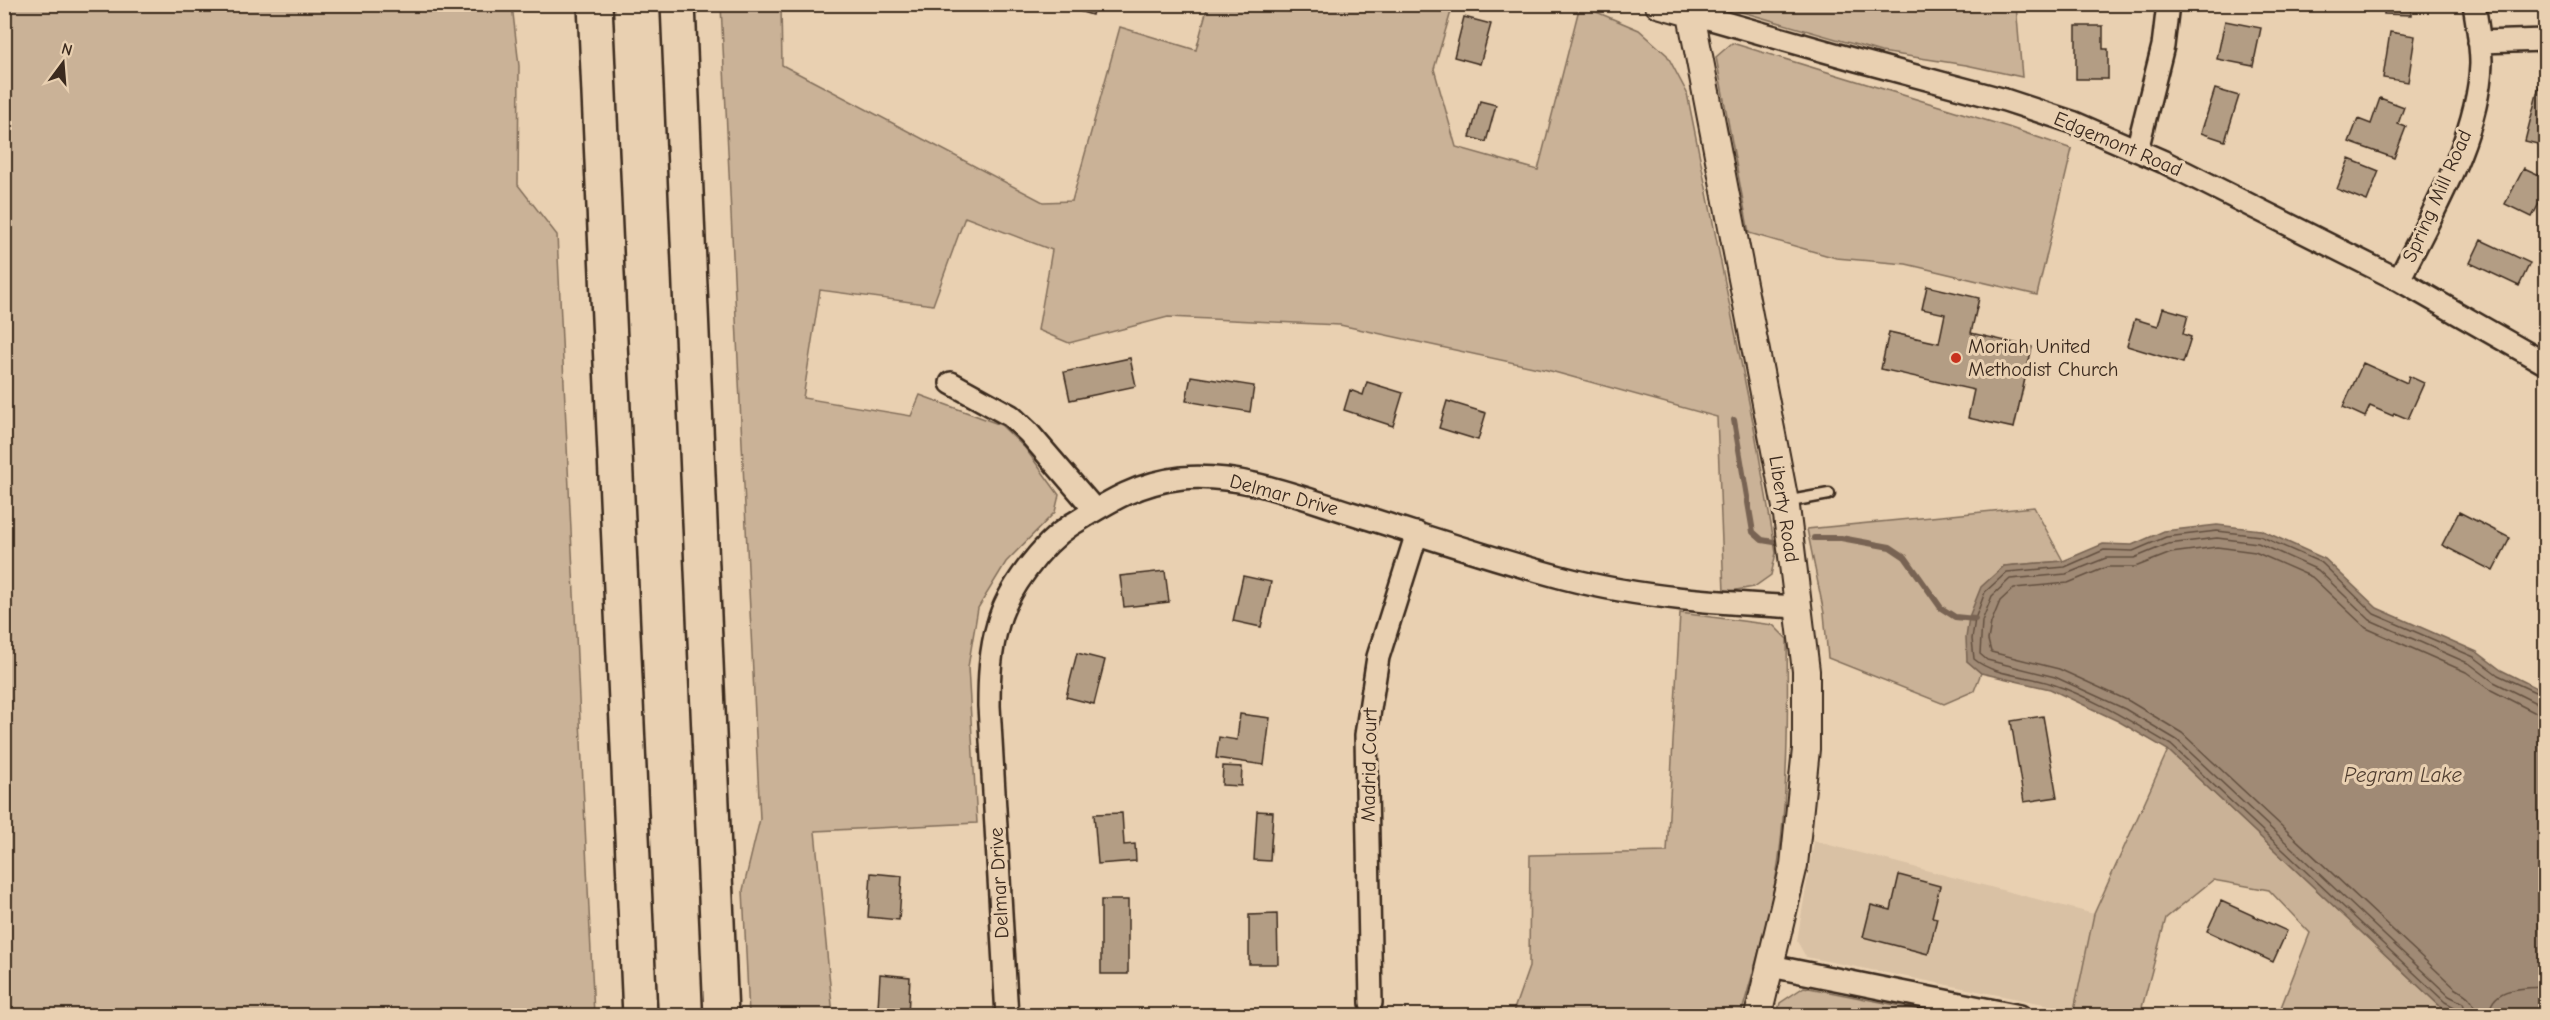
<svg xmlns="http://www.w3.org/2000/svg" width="2550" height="1020" font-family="'Comic Neue',sans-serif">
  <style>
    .built { fill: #d9c1a4 }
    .green { fill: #cab297; stroke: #826e5a; stroke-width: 1.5 }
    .water { fill: #a08a74; stroke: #786452; stroke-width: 1.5 }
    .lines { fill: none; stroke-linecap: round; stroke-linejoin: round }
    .shore { stroke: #635040; stroke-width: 1.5 }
    .stream { stroke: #786452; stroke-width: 6 }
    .building { fill: #b39d84; stroke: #3b2a1e; stroke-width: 1.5 }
    .service-casing { stroke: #3b2a1e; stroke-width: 15 }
    .minor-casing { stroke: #3b2a1e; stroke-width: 26 }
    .tertiary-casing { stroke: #3b2a1e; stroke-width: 30 }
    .motorway-casing { stroke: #3b2a1e; stroke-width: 38 }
    .service { stroke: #e9d0b1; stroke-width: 10 }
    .minor { stroke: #e9d0b1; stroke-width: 21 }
    .tertiary { stroke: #e9d0b1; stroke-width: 26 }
    .motorway { stroke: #e9d0b1; stroke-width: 33 }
    .poi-dot { fill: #c8321e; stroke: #e9d0b1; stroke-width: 2 }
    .labels { text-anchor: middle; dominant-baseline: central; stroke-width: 6; stroke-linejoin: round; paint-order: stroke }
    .street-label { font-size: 20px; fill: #3b2a1e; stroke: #e9d0b1 }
    .poi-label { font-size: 20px; fill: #3b2a1e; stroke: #e9d0b1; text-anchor: start }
    .water-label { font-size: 21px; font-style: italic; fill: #4f3d2f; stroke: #e9d0b1 }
  </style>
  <rect width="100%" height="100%" fill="#e9d0b1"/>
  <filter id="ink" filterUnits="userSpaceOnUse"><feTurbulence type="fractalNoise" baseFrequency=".0167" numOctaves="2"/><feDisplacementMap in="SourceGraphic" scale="12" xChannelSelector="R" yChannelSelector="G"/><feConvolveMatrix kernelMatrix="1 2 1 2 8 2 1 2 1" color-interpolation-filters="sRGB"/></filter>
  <g filter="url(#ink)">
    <path class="built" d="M1814,841L2094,914L2074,1010L1806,957L1797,941Z"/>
    <path class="green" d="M5,4L512,5L519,66L518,185L557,235L594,1015H5Z
      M721,5H781L782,65L1043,202L1072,201L1120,27L1196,50L1208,5H1453L1434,69L1456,147L1538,170L1580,5L1639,30L1667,55L1687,93L1754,427L1776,553L1771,575L1754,587L1724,592L1717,417L1547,370L1340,325L1168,317L1069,343L1038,330L1052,250L965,217L933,305L820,290L803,398L911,416L920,395L1001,425L1025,448L1059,495L1055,512L1006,562L978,608L968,667L977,823L815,831L833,1015H749L743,890L760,819Z
      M1718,5H2016L2022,77L1966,65L1881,52Z
      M1732,43L2008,127L2072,149L2037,295L1906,264L1836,258L1749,233L1716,57Z
      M2034,507L2063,561L2004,566L1967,661L1981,673L1974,691L1944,704L1828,658L1824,613L1807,529Z
      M1680,613L1773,625L1787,639C1788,707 1788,774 1781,841C1775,901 1757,958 1741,1015H1512L1529,967L1530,855L1667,852Z
      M2168,750L2442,1008L2438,1016L2278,1015L2310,933L2269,890L2213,880L2166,918L2140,1015H2100L2074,1010L2094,914Z
      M1804,987L1947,1015H1777L1780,1003Z"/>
    <path class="water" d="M2217,525L2261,530L2325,559L2377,608L2477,652L2501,670L2545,692V1010L2459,1016L2442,1008L2168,750L2118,721L2050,689L1981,673L1967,661L1966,638L1969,617L1981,587L2004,566L2063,561L2103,544L2132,545L2164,531Z"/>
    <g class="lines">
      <path class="shore" d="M2460,1016L2458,1009L2445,1002L2171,745C2133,723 2094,698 2052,684C2027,675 1994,676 1974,659L1972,639L1975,619L1985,592L2007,572L2065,567L2104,550L2133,551L2166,537L2217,531L2260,536L2322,563L2374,614L2474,657L2498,675L2546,697
        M2467,1016L2463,1003L2449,996L2177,740L2125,709L2055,677L1987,660L1980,654L1982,621L1992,596L2010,579L2066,574L2106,558H2134L2168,544L2217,538L2258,543L2318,570L2370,620L2470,664L2494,682L2538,704L2546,705
        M2476,1016C2475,1000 2467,995 2455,988L2182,733L2129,701L2059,669L1991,652L1988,640L1991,623L2000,601L2014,588L2068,583L2107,567H2135L2171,553L2217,547L2255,552L2312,577L2366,628L2466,672L2491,690L2534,712L2546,714
        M2489,1016C2490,986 2523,988 2546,987"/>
      <path class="stream" d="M1734,420L1753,532L1762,540L1774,542
        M1814,538H1841L1890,547L1905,557L1941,608L1955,617L1975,619"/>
    </g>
    <path class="building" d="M1074,4H1095L1092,15L1072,9Z
      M2384,4H2411V15L2384,14Z
      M1464,17L1491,24L1480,64L1454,57Z
      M2225,21L2261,28L2253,66L2217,59Z
      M2076,26H2103V49H2108V79H2076Z
      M2390,32L2415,36L2408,82L2383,78Z
      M2539,86L2546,87V146L2525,141Z
      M2215,89L2239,96L2225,141L2201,133Z
      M2380,98L2404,107L2398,124L2406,127L2394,158L2349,142L2358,119L2371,124Z
      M1480,101L1496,105L1486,142L1470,137Z
      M2349,159L2379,171L2367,201L2337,189Z
      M2524,168L2546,178V190L2532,217L2505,204Z
      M2481,240L2530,263L2519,286L2470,263Z
      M1927,286L1979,298L1971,333L2032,347L2014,428L1968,418L1974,390L1881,369L1889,332L1939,343L1945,314L1922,309Z
      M2163,308L2188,315L2183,334L2191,337L2183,363L2127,346L2135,319L2158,326Z
      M1130,358L1136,386L1070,400L1064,372Z
      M2363,363L2407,383L2409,376L2424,383L2408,419L2394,413L2393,416L2370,406L2365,417L2343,407Z
      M1191,376L1254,386L1250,412L1186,401Z
      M1367,382L1403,393L1393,426L1344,410L1350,390L1363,395Z
      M1447,401L1486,413L1478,440L1439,428Z
      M2459,512L2510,538L2493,571L2442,545Z
      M1165,571L1169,602L1124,607L1120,576Z
      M1243,576L1271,582L1261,627L1233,621Z
      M1077,653L1105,660L1094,704L1066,697Z
      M1240,714L1270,718L1264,765L1216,758L1219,737L1237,740Z
      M2043,716L2057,797L2024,802L2011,721Z
      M1223,766L1242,767L1241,786L1222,785Z
      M1257,811L1273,812L1270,861L1254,860Z
      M1122,813L1124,845L1135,844L1136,861L1098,864L1094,814Z
      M871,873L902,876L899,920L868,917Z
      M1899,875L1940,886L1932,917L1937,918L1928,954L1863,937L1871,905L1891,910Z
      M1101,900H1128V974H1101Z
      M2221,901L2287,931L2273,962L2207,931Z
      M1277,914L1278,964H1249V915Z
      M880,974L910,977L908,1016H870L871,1007L878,1008Z"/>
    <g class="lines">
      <g class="service-casing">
        <path id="service" d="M1785,502L1829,494"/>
      </g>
      <g class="minor-casing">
        <path id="minor" d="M1690,13L1856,60L2005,100L2072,122L2164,162L2399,280L2546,364
          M2479,42L2546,40
          M2137,150L2163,46L2168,4
          M2399,280C2431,214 2478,139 2481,64C2481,44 2477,24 2474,4
          M951,383L1011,416L1028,432L1095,510
          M1771,966L2020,1016
          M1371,1003L1366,735L1378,657L1417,533
          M1007,1016L989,706C989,678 990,651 998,624C1007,590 1042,544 1071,525C1108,502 1137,483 1182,478C1240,473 1297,496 1351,513C1422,535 1492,559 1564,578C1641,598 1720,603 1799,607"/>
      </g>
      <g class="tertiary-casing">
        <path id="tertiary" d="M1658,4L1690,13
          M1689,4L1786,507L1806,671V749L1794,865L1758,1016"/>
      </g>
      <g class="motorway-casing">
        <path id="motorway" d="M595,4L640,1016
          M678,4L721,1016"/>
      </g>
      <use href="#service" class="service"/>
      <use href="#minor" class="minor"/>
      <use href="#tertiary" class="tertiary"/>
      <use href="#motorway" class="motorway"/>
    </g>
  </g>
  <circle class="poi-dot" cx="1956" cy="358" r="6"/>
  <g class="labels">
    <g class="street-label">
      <text transform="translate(2118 144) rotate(23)">Edgemont Road</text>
      <text transform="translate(2437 196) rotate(-66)">Spring Mill Road</text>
      <text transform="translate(1284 495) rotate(15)">Delmar Drive</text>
      <text transform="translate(1784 509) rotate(81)">Liberty Road</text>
      <text transform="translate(1369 765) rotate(-89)">Madrid Court</text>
      <text transform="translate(999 883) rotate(-93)">Delmar Drive</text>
    </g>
    <g class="poi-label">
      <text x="1968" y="346">Moriah United<tspan x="1968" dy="23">Methodist Church</tspan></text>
    </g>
    <g class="water-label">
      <text x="2403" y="775">Pegram Lake</text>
    </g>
  </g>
  <rect width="2550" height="1020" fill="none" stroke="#e9d0b1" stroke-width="24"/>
  <rect x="12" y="12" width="2526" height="996" fill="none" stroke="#3b2a1e" stroke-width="2" filter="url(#ink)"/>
  <g transform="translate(63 63) rotate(16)" stroke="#e9d0b1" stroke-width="4.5" paint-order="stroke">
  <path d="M0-4.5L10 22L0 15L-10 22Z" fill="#3b2a1e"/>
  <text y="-9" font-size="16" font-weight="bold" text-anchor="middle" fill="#3b2a1e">N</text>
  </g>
</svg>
